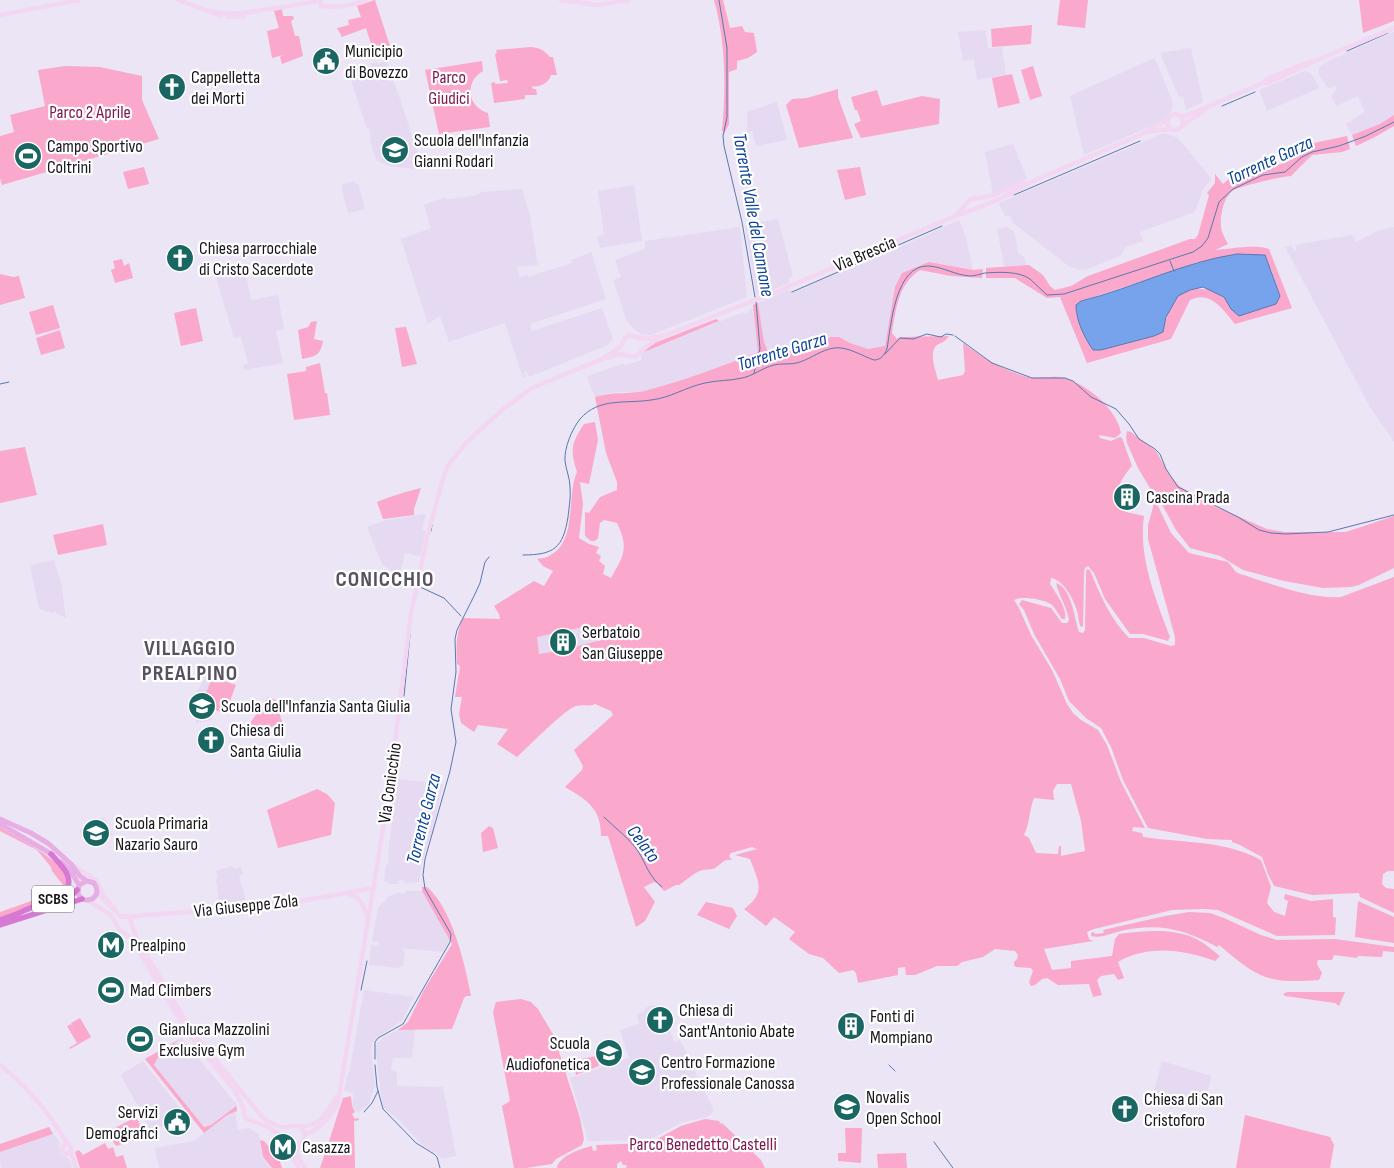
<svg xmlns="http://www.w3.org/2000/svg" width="1394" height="1168" font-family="'Sofia Sans Condensed',sans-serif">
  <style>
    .built { fill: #e5daf1 }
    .green { fill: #faa8cb; fill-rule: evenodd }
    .water { fill: #76a3eb; stroke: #5a79ad }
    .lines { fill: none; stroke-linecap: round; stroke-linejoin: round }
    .stream { stroke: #5a79ad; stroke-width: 1 }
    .secondary { stroke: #f3d6f2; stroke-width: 4.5 }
    .primary { stroke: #e7aee4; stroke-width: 5 }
    .highway { stroke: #d778d2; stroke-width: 5.5 }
    .labels { text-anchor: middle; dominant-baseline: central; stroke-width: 4.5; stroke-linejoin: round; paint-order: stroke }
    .shield { fill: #fff; stroke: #5e5c5f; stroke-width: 1 }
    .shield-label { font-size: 16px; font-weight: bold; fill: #19161b }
    .poi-label { font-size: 18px; fill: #19161b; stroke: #fff; text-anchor: start }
    .park-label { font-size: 18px; fill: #801952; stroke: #fff }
    .street-label { font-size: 18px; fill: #19161b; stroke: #fff }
    .water-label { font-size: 19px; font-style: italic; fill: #0d4396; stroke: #fff }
    .district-label { font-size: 22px; font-weight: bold; letter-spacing: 1px; fill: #58525f; stroke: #fff }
  </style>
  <rect width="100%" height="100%" fill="#ece5f5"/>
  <path class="built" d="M985,30L988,48L1002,47L1006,75L977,80L974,59L963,61L958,32Z
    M1394,32V115L1380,124L1352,135L1346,124L1365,112L1358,96L1336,106L1331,96L1334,94L1333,92L1337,90L1335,86L1329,88L1326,86L1319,74V68L1324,63Z
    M1191,48L1203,102L1186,110L1183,96L1179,97L1160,53Z
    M1152,59H1155L1173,103L1172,110L1163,121L1084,155L1070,96Z
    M387,61L406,117L423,170L389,166L376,160L370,140L371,135L369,129H367L350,77L347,72L368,65L369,67L372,66L371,64L377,62L378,64Z
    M1305,71L1309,72L1313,76L1319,88L1267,111L1259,90Z
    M777,102L787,140L756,146L752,131L747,133V112Z
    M1164,133L1178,138L1210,177L1211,180L1203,189L1195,212L1140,232L1143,241L1126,247L1120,256L1088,269L1081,270L1070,267L1013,223L1010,216H1005L999,203Z
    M1013,144L1027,179L993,194L985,152Z
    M354,181L355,184L358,183L365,209L348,213L341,185Z
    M634,185L642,241L600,248L597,236L604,235L598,191Z
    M522,189L530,216L538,265L517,267L520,277L527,275L528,277L572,263L571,260L591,252L606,299L530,324L532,331L602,308L613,339L608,345L529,377L527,372H524L526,377L523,378L505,323L449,342L440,316L428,324L401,239L431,228L424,205L445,197L446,199H450L478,195L481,192Z
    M778,219L793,276L789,278V283L759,295L756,294L745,225Z
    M959,220L966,237L973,270L929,262L895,287L885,346L868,349L850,343L839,337H831L810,347L793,350L770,358L764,342L758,303L791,289L793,293L855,265L856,266L872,260Z
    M740,227L747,297L651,335L641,334L634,329L627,321L613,280L621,277L615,260L645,249V241Z
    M1007,227L1014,231L1018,252L1024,257L1026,266L1015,267L1004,266L997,229Z
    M1394,227V442L1370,407L1285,247L1292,246L1294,251L1297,250L1295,245L1352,235L1356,242L1380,230Z
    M244,266L251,300L278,295L284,329L276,331L283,363L244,370L243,365L248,364L241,337L234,338L215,274Z
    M753,308L758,352L708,371L648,391L608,393L595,397L587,378L588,376L622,364L626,365L642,360L641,356L644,352L743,312L744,314L749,312L748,310Z
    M426,514L422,530L426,531L420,556L405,553L399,577L382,564L367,527L387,520Z
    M54,560L61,582L66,618L57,614L55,611L52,613L39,609L30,565Z
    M580,628L588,630L602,640L557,651L539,654L536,637Z
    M207,675L221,680L213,703L212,705L210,703L212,720L196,723L193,697Z
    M398,779L443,784L434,824L422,864L419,882L404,883L403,880L399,881L398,884H391L384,881L386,865L388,864L389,853L388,852Z
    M104,817L113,835L95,844L93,839L85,843L79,830L87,826L89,827L93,823Z
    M232,866L234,869L241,867L243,874L239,876L247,905L221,907L219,904L216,880L218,878L216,871Z
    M406,891H422L446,932L449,938L448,943L443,952L402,948L405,953L403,966L397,968L369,965L371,945L380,946L378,942L372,941L378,908L389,896L397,893L404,894Z
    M364,990L414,997L402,1021L382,1034L375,1039L372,1044L371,1049L375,1085L369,1104L358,1113L352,1106L354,1093L344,1091L347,1076L349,1074Z
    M652,1005L661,1007L663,1009L674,1042L680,1040L713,1109V1113L707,1117L682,1122L651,1139L646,1140L588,1141L570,1078L629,1058L620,1030L639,1024L637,1015L645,1010V1008Z
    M415,1029L412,1058H393L391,1069L393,1071L397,1072V1086L443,1087L456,1156L442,1159L436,1153L423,1146L399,1120L384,1108L382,1104L376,1052L377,1043L384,1037L398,1030Z
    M182,1038L237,1105L209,1126L204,1127L154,1065L157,1059Z
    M143,1061L182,1111L152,1134L143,1116L146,1114L135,1101L121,1076L123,1073Z
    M1162,1061L1211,1076L1205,1105L1173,1108L1150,1105Z
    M235,1112L238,1130L250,1128L259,1135L262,1157L271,1168H159L155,1148L194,1141L227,1115Z
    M53,1134L59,1141L60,1152L62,1155L69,1159L72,1168H2L0,1163V1152Z"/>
  <path class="green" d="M375,0L391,49L390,52L382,54L378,45L372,47L366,28L342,37L337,28L349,25L348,20L361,17L357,6Z
    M714,0H723L730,28L742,26L745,32L754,33L757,52L748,58L737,61V69L729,72V124L724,134V131H722C726,88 726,42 714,0Z
    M1060,0H1088L1085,28L1057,25Z
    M1359,0H1394V21L1363,33Z
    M282,9L283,16H293L294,19L291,21L295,36H299L303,56L282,64L280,57L283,55L272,58L267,31L279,28L274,11Z
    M1032,25L1031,44L992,47L991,29Z
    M531,47C540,48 544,50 550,57H553L557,75H551C549,83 539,88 532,86L533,89H536L537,95H525V99L494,103L491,83L495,82V84L508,83L507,80L500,81L495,54L497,53L496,50Z
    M482,61L483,71C464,82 467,107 488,113L490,127L439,134L425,70Z
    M65,66L100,67L142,76V100L159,139L2,185L0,178V136L14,132L10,115L45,106L38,70Z
    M1033,66L1042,96L1030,100L1021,70Z
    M1012,74L1020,103L998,108L992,78Z
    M838,89V97L853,138L799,148L786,105L792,99L807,98Z
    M877,90L882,106L922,96L940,99L939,124L861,138L854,124L861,121L857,110H855L851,97Z
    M1394,115V126L1373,138L1356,146L1352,135L1380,124Z
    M1347,136L1350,149L1342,152L1312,155L1291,176C1279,177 1244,185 1234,190C1224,195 1220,215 1221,226C1221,232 1225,238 1228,244L1215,250C1230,249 1256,244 1269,249L1292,308L1235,324C1223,310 1211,290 1190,300L1171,339L1087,363L1060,297L1047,298L1015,278H986V268L1029,265L1043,275L1050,286L1055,290L1071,286L1088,276L1190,239H1195L1198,235L1209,195L1207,193L1215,183V174L1223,184L1229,179L1250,171L1285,163L1292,155L1309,144ZM1197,262L1271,269L1280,296L1231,309C1229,306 1227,301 1225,298C1215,287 1189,285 1178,296C1170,303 1165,322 1163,332L1154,336L1101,350C1081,329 1079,330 1081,301L1174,271Z
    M144,167L149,184L128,189L123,172Z
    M860,167L866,195L845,200L837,170Z
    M122,259L124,266L129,263L133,278L115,283L111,270L115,268L113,261Z
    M929,262L973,270L983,269L982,278L951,276L920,270C898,284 896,309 892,333L897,339L900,337L949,336C945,342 942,342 937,345C928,352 936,371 938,380L963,375L965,371L963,343C983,358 1003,370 1027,377C1038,379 1048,376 1058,377C1083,380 1117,408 1121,433L1115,438L1099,435L1100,438L1111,441L1120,437L1122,438L1132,466C1120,480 1110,496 1126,512L1144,516C1138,557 1156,600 1170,637L1168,641L1143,634H1130L1105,599L1094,573L1088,566L1085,568L1084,573L1083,626L1081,627C1078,622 1079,617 1077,611C1074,600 1064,580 1051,578L1050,584C1056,594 1067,607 1065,619H1062C1058,614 1055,606 1049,603C1040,599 1022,596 1014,600L1019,608L1031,635L1052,670L1067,704L1073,713L1081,720L1098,730L1107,745L1121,782L1145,828L1133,827L1132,831L1142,833L1143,837C1183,843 1224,840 1261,860L1271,887L1267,903L1274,912L1285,916L1288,901L1284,899L1285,894L1311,901L1333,899V917L1336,918L1335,935L1277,936L1218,910L1203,909L1172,910L1094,929L1087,932L1089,939L1093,941L1044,949L1052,970L1071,968V961L1112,956L1115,939L1119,934C1143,931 1171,928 1194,938C1204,942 1212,950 1220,956L1215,961C1185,950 1148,944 1118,962L1124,978L1118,980L1114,974L1101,976L1097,980L1102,995L1093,997L1089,984L1058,985L1047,978L1042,979L1035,985L1031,986L1029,982L1033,971L1031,968L1016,967L1014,965V962L1017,959L1018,955L1015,951L995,949L983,957L962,962L957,966H937L915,975H906L905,967L898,968V975L858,983L856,973L853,970L839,973L823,958L809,954L789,939L795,932L774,917L766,926L744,909C767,892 758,881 750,859L735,855L757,849L752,847L731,853L729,856L732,860C723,859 722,864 715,868C712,870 707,869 703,870C694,872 687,880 679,885H676L664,891L658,884L654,882L644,887L655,902L645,921L636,927L608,836H601C601,808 587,800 565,787L582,770L583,766L574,750L613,715L611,711L595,704C589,707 583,704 576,706C565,709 528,747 517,757L497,744L508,729L478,725L474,732L461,723L459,714L462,697H455L460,666L457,664C456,648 456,633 463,618L500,619L499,614L494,606L534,581L544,586L553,571L543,566L537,559C541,558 546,558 549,556C578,542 566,496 577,472C570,449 571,444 584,424L595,422L598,440L589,484L580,482L583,504L579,538L589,544L599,547L596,553L601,556L599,561L605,566L603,574L611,578C624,555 629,548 617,523L604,520L600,523L598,538L595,541H591L585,536V512L589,513L600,497L617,490V482L606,453L595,397C614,391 632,395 648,390C686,380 722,366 758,352L753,305L758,303L764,342L770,357L793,350L810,347L831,337H839L850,343L868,349L885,346L895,287L902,273ZM579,628L588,630L602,640L557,651L539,654L537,637ZM1057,784H1071L1081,821L1085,851L1061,856V846H1059L1058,854L1036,853L1029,838L1024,835C1030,823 1029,810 1034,798L1054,800L1053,791Z
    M0,274L13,277L19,276L25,298L0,305Z
    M53,305L60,328L36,335L29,312Z
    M196,308L203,341L181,346L174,313Z
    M716,319L719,321L644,352L650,346L657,342Z
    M317,321L314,339L323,341C320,356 316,356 302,359L298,330L308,327L311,322Z
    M406,327L417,364L402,367L395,328Z
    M60,330L65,348L41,355L36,338Z
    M320,363L325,393H327L330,415L294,420L287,374L306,371V367Z
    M1127,431L1131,432L1156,451L1169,474L1179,486L1212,505L1267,529L1285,532H1346L1394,516V568L1359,585L1351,587L1323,588L1284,581L1243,570L1220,556L1190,548L1176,530L1159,499L1150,488L1138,468L1127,443L1126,437Z
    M25,447L37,495L0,503V451Z
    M421,488L414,509V515L383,519L377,502C392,496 405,492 421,488Z
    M1155,500L1171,533L1189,553L1228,562L1236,572L1240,574C1270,583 1308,599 1341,597L1394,577V871H1388L1383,874L1382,884L1386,888L1394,889V913L1360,897L1359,893L1312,895L1274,886L1268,874L1262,857L1240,845L1232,842V840L1207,839L1148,828L1123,780L1111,747L1101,728L1086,718L1069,701L1060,679L1034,634L1024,610L1019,604L1022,600L1051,608L1062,623H1067L1069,620C1067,607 1059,596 1056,583C1072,588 1074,618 1079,632L1083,633L1085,630L1086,572L1087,569L1090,570C1099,593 1111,620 1129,638H1144L1171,646L1175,645V637L1148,539V525Z
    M103,524L107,545L58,555L53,535Z
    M211,680L219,683L221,680L236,685L225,714L211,708L212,703L204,699Z
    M268,697L276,700L281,719L284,724L245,735L244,732Z
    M317,789L327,794L335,803L331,835L278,848L267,810Z
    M489,826L493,828L498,848L483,852L481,833Z
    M0,827C16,837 57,858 64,873C66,877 66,882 66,885L56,897L0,917V912L51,894L58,891L63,885L52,871L51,867L37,850L0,831Z
    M422,887H427C452,908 465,964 471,996H466L464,998L452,1029L398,1030L408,1022L424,990L452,944L422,891Z
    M1358,901L1394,917V943L1355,937Z
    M706,902L733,908L737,916L729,929L697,915Z
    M1189,912L1210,913L1224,918L1261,935L1277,940L1335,939L1394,947V952L1383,951L1382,957L1358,956L1357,958L1334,955L1332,960H1318L1317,964L1322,973L1319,980C1267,984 1258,978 1219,945L1217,947C1186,930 1161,923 1125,930C1114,932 1101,939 1091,936V933L1094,932L1095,934L1104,933L1103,930L1165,916Z
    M1287,992H1345L1339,1006L1335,1003L1285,996L1283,994Z
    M521,999L531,1002L538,1009L554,1036L580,1118L584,1139L582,1145L556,1159L552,1164L526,1168H514L502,1106L510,1101L493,1012L496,1002Z
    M80,1018L91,1037L70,1049L69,1048L77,1043L67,1026L71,1024L74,1029L71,1023Z
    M180,1039L157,1059L154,1065L204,1127L211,1125L236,1106L237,1108V1111L227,1115L204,1133L145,1059Z
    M596,1056L599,1066L576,1075L573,1061Z
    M351,1096L352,1106L355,1112L352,1114L355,1119L358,1118L359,1120L354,1121L355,1168H320L327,1147L332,1145L329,1141L343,1098Z
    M1245,1115L1330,1137L1334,1145L1330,1168H1236Z
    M134,1118L138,1120L144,1137L116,1146L107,1132Z
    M705,1119L719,1121L721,1124L722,1123L761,1160L765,1168H626L627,1165H623L621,1161L617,1164V1168H557C559,1156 580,1149 592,1146L593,1151L597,1150L596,1145L650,1143L681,1126Z
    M49,1127L53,1134L0,1152V1144Z
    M845,1128H862L861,1163L838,1161V1153H846Z
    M260,1140L264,1141L279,1158L282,1168H272L263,1157Z
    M105,1143L108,1149L113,1147L116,1157L123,1155L127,1168H80L75,1152L79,1150L83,1155Z
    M906,1153L907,1168H878L877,1154Z"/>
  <path class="water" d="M1237,254L1265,255L1280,296L1276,304L1239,316L1231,309L1224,297L1203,287L1190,290L1178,296L1166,317L1163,332L1154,336L1101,350H1093C1084,337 1076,320 1076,305L1081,301C1134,288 1183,262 1237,254Z"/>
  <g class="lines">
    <path class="stream" d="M719,0L727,48V117L723,136L724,146L742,222L755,297
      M1347,51L1388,33
      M1222,106L1255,92
      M1014,195L1140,141
      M864,260L942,226
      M1170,261L1174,271
      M792,292L861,262
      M955,336L992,363L1032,378H1065L1073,381L1091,397L1116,409L1129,424L1139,439L1155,449L1160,454L1166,469L1178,487L1238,517L1259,530L1271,533L1286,534L1328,532L1394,515
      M885,354L900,338L913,339L927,334L936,336L941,337L946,334L953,335
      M754,373L760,349L756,301
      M0,384L9,382
      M431,531L432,525
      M523,555C554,555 563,548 568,517C569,507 571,497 570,487C570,478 566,470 565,461C564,448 572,429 580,419C599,397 626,404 651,400C670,398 686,387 705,383C717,380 730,381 742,378C753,376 762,368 774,365C782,363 792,365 800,362C812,358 821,350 834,348C847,346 862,356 874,360C881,360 884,355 887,349C891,326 895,264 929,266C943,267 955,275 970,276C975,276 980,274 985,273C998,272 1019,271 1030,279C1036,284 1041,290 1047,295L1064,294L1193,252L1202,246L1208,238L1219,202L1233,189L1263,175L1285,172L1302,157L1312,152L1339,146L1366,136L1394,122
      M420,587L444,598L461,616
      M404,696L410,635
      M604,817C615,828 629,838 638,851C646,864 649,877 662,887
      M361,990L367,961
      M375,1059V1042L378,1038L403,1024L450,942L451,934L425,889L423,875L425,859L450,771L456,742L451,709L456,672L455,639L457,630L474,596L480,583L485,562L489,557
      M375,1065L377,1087L383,1109L416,1143L434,1154L437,1157L440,1168
      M889,1065L895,1071
      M364,1112L372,1103L378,1091
      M934,1142L953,1168"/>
    <path class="secondary" d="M178,0L221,16
      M561,0L598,5L628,0
      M210,11L226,14L244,13L320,1L321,6C338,8 350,6 366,0
      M0,15L79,0
      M227,17L244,16
      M1263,83L1270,82L1309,64
      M1167 122a8 8 0 1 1 16 0a8 8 0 1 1-16 0Z
      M1181,116L1188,115L1263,83L1269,78L1299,66L1315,61L1394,28
      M1182,126L1206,109
      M1148,132L1170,129
      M956,215L971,199L991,196L1017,185L1026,183
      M607,358L621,354L635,357L640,353L643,349L659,338
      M72,864L97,881L102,893L116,911
      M97,893L121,917L126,916L130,919L136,937L191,1030L263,1118C269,1122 276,1127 284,1127C288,1128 292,1125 296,1126C319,1129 327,1113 337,1096
      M349,894C361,898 364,906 367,917
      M89,901L111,915L119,929L131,938L186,1030L235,1091L244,1109V1116L247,1119L268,1127L285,1138L292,1157L299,1168
      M128,917L144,915L218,910L290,903L374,888
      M0,1065C31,1090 47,1111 68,1144L71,1147V1151L67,1154L64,1153L62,1149L64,1145L68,1144
      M301,1128C307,1134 305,1141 298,1145L296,1154L305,1168
      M305,1135C319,1129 332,1117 338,1102L388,799L411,613L428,533L445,472L451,461L468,441L502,410L532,388L602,359L616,350L621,346L624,339L629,335L645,339L663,336L776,292L955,216C979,208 1008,197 1029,183L1140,135L1168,119
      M71,1151L76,1168"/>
    <path class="primary" d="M0,819L31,833L49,844L71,864L80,876L87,881L94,883C101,893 94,903 82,899L78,894L79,885L87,881
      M0,824L53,855
      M61,862L70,870L79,885"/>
    <path class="highway" d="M57,901L70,897L77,890
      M17,914C32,904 81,899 66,872C62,865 56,860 51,854
      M0,920L19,913
      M0,925L82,899"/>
  </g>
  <defs>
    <g id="civic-disc" transform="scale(1.4375)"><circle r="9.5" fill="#196662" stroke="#fff"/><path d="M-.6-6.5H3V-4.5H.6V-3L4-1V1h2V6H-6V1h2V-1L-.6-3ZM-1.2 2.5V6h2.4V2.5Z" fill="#fff"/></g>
    <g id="church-disc" transform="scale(1.4375)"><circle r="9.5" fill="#196662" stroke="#fff"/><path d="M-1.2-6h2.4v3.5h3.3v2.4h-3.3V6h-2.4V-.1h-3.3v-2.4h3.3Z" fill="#fff"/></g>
    <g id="school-disc" transform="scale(1.4375)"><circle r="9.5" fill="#196662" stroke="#fff"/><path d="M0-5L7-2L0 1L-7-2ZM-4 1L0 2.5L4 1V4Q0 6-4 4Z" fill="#fff"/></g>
    <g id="stadium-disc" transform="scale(1.4375)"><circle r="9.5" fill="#196662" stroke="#fff"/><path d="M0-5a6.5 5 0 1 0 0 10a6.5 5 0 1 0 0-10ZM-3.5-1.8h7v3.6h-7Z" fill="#fff"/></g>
    <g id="building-disc" transform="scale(1.4375)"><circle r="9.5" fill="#196662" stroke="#fff"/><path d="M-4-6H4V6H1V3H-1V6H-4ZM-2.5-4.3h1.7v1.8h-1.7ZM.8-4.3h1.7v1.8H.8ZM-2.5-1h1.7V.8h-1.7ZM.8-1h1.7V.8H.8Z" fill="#fff"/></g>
    <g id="metro-disc" transform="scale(1.4375)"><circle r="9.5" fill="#196662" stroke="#fff"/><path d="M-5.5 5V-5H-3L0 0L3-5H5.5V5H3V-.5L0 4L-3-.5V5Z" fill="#fff"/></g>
  </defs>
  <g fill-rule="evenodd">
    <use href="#civic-disc" x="326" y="61"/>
    <use href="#church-disc" x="172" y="87"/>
    <use href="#school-disc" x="395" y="150"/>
    <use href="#stadium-disc" x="28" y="156"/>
    <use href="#church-disc" x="180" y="258"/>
    <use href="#building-disc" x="1127" y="497"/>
    <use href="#building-disc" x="563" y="642"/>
    <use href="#school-disc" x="202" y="706"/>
    <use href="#church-disc" x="211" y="740"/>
    <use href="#school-disc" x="96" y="833"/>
    <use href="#metro-disc" x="111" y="945"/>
    <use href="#stadium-disc" x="111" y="990"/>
    <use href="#church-disc" x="660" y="1020"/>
    <use href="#building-disc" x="851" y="1026"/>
    <use href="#stadium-disc" x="140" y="1039"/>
    <use href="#school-disc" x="609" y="1053"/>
    <use href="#school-disc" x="642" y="1072"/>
    <use href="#school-disc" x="847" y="1107"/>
    <use href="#church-disc" x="1125" y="1109"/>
    <use href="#civic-disc" x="177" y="1122"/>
    <use href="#metro-disc" x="283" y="1147"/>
  </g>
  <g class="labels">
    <rect class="shield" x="32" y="885.5" width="42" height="27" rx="4"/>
    <g class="shield-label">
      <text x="53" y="899">SCBS</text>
    </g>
    <g class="poi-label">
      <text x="345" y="51">Municipio<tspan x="345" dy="21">di Bovezzo</tspan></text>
      <text x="191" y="77">Cappelletta<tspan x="191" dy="21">dei Morti</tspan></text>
      <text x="414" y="140">Scuola dell'Infanzia<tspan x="414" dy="21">Gianni Rodari</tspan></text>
      <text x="47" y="146">Campo Sportivo<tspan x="47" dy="21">Coltrini</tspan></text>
      <text x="199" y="248">Chiesa parrocchiale<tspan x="199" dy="21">di Cristo Sacerdote</tspan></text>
      <text x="1146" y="497">Cascina Prada</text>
      <text x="582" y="632">Serbatoio<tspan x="582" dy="21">San Giuseppe</tspan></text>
      <text x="221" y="706">Scuola dell'Infanzia Santa Giulia</text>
      <text x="230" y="730">Chiesa di<tspan x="230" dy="21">Santa Giulia</tspan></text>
      <text x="115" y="823">Scuola Primaria<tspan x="115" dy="21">Nazario Sauro</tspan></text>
      <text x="130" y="945">Prealpino</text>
      <text x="130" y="990">Mad Climbers</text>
      <text x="679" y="1010">Chiesa di<tspan x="679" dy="21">Sant'Antonio Abate</tspan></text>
      <text x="870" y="1016">Fonti di<tspan x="870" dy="21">Mompiano</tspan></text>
      <text x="159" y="1029">Gianluca Mazzolini<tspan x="159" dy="21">Exclusive Gym</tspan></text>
      <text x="590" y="1043" text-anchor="end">Scuola<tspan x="590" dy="21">Audiofonetica</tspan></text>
      <text x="661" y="1062">Centro Formazione<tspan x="661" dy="21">Professionale Canossa</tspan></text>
      <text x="866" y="1097">Novalis<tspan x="866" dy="21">Open School</tspan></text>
      <text x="1144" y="1099">Chiesa di San<tspan x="1144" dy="21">Cristoforo</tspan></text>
      <text x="158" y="1112" text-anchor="end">Servizi<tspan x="158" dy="21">Demografici</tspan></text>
      <text x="302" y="1147">Casazza</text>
    </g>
    <g class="park-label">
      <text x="449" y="77">Parco<tspan x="449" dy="21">Giudici</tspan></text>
      <text x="90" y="112">Parco 2 Aprile</text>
      <text x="703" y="1144">Parco Benedetto Castelli</text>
    </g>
    <g class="street-label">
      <text transform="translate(865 254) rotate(-23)">Via Brescia</text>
      <text transform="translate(390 783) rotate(-82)">Via Conicchio</text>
      <text transform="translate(246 906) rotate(-6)">Via Giuseppe Zola</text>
    </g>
    <g class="water-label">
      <text transform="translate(1270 161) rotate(-25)">Torrente Garza</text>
      <text transform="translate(753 215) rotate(80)">Torrente Valle del Cannone</text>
      <text transform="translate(782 352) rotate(-17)">Torrente Garza</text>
      <text transform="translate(424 819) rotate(-76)">Torrente Garza</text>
      <text transform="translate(643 844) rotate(53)">Celato</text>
    </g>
    <g class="district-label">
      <text x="385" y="579">CONICCHIO</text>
      <text x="190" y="648">VILLAGGIO<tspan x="190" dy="25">PREALPINO</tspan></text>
    </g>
  </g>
</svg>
